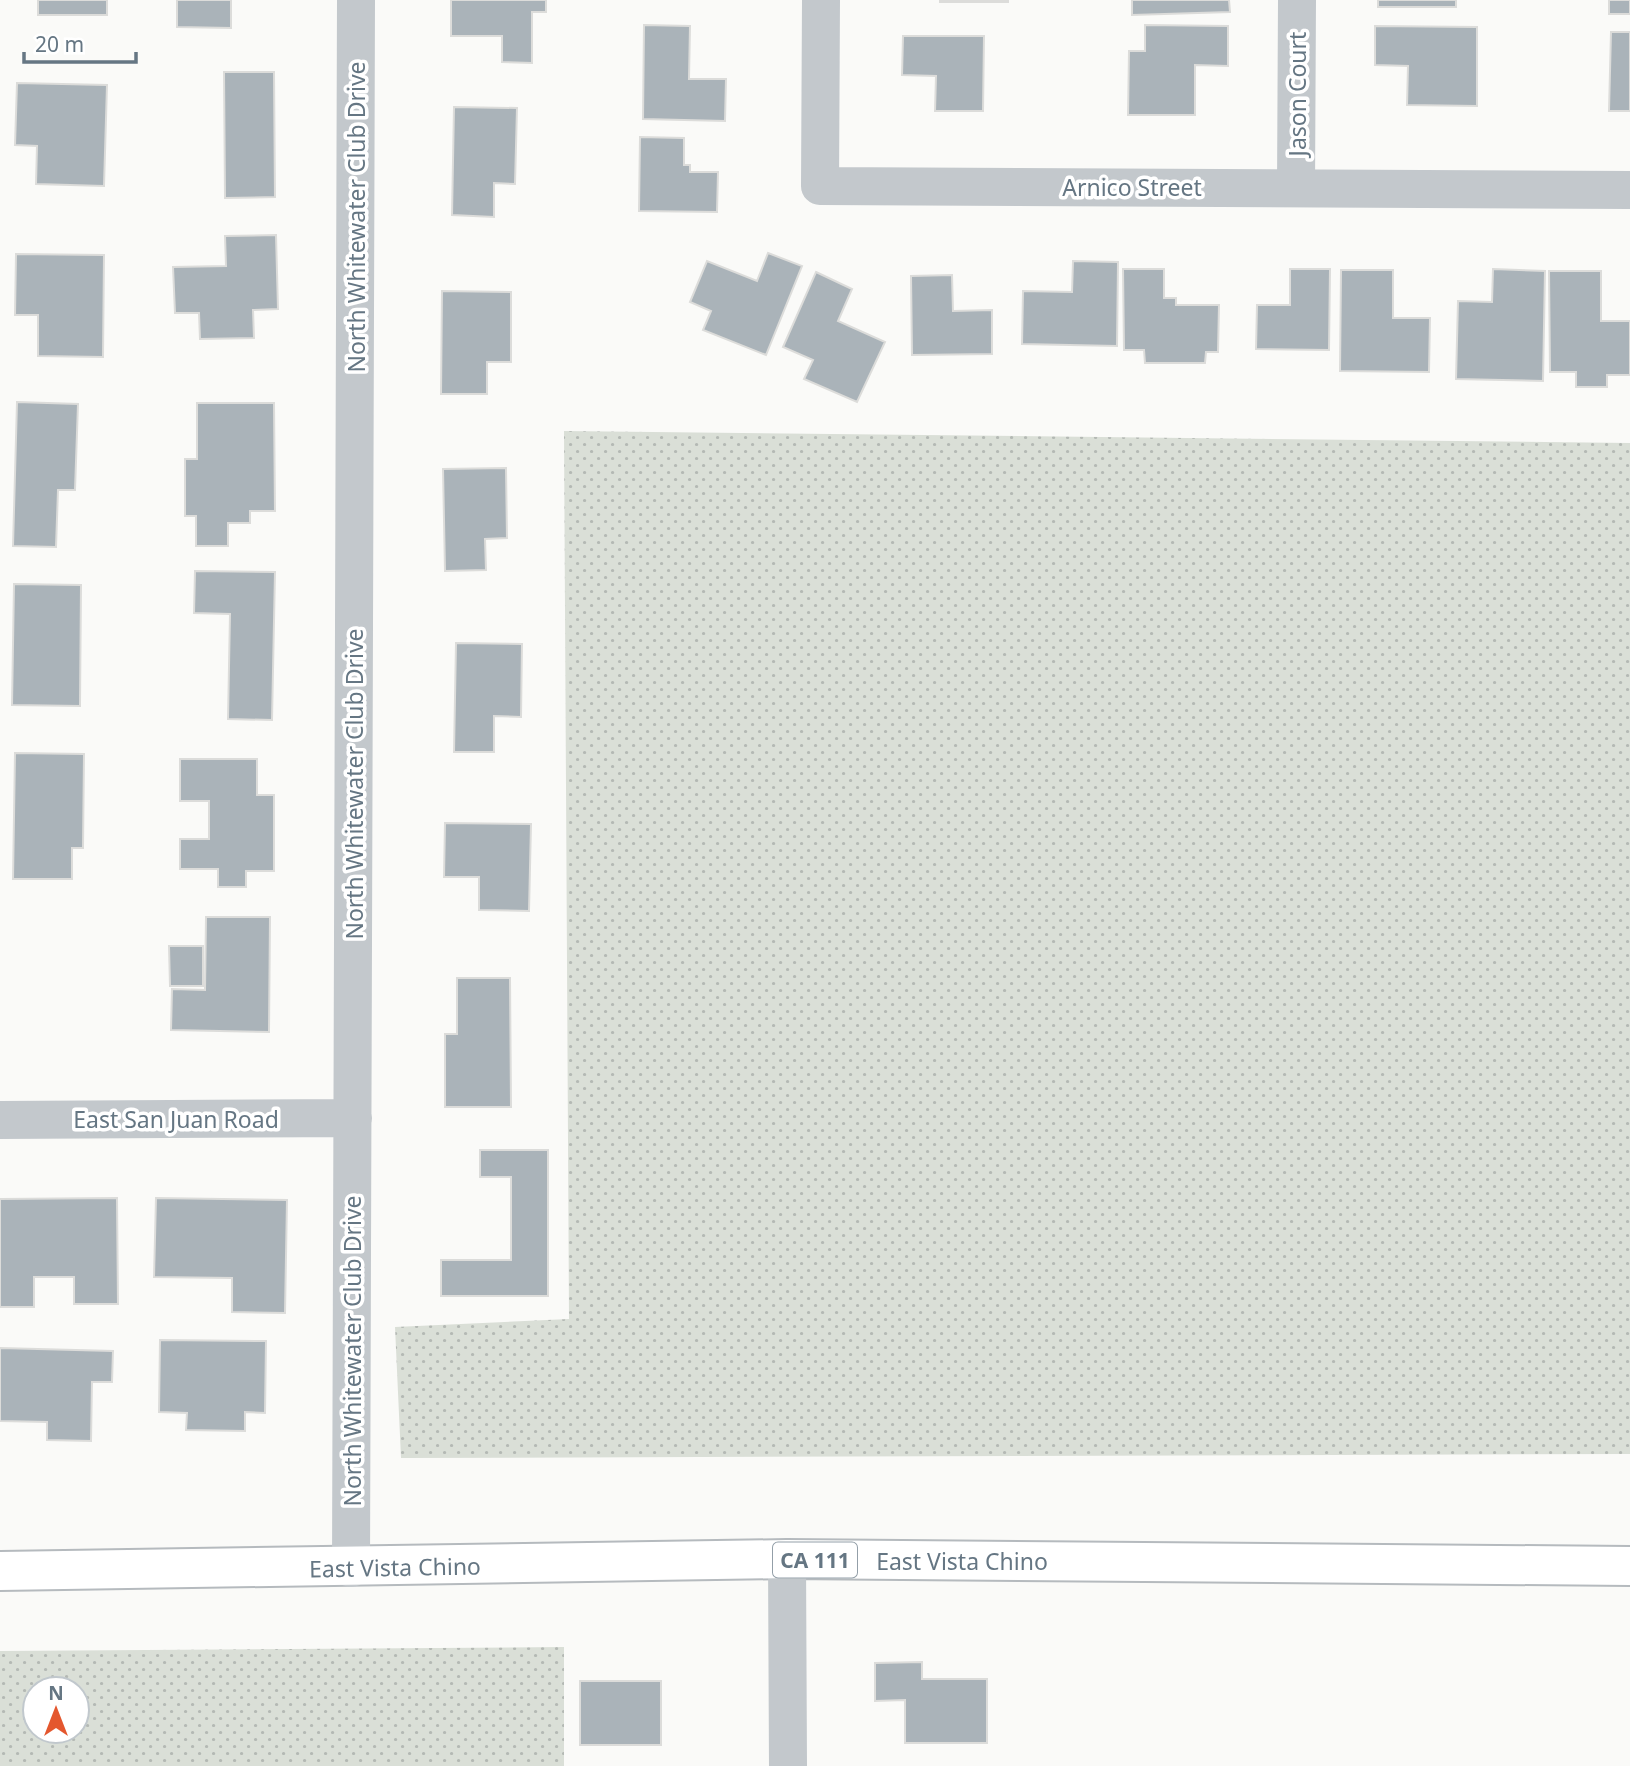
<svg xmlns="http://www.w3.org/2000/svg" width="1630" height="1766" font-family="'Noto Sans',sans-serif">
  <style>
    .grass { fill: url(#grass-dots); fill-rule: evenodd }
    .building { fill: #aab3b9; stroke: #dcdcda; stroke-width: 2 }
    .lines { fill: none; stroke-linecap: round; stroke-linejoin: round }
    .primary-casing { stroke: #b5babe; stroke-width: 42 }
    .minor { stroke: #c3c8cc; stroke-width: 38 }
    .primary { stroke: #fff; stroke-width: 38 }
    .labels { text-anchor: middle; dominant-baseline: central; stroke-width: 7; stroke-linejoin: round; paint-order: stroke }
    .shield { fill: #fff; stroke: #939fa8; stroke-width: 2 }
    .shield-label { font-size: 21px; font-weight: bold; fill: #657683 }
    .street-label { font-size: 23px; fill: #657683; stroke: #fff }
  </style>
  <defs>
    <pattern id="grass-dots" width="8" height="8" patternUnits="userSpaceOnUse" patternTransform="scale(1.75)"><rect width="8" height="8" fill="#dadfd7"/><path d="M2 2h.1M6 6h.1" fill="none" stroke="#b4b9b4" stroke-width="1.8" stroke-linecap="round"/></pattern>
  </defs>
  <rect width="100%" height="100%" fill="#fafaf8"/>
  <path class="grass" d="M564,431L1630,443V1454L401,1458L395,1327L569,1319Z
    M564,1647V1766H0V1651ZM77,1689V1731H35V1689Z"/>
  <path class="building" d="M38,0H107V15H38Z
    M177,0H231V28L177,27Z
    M451,0H546V12H532V63L502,62V36H451Z
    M940,0H1008V2H940Z
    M1132,0H1229L1230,12L1132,15Z
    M1378,0H1456V7H1378Z
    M1609,0H1630V14H1609Z
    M644,25L690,26L689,79H726L725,121L643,119Z
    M1145,25L1228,26V66L1195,65V115H1128L1129,51H1145Z
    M1375,26L1477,27V106L1407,105L1408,66L1375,65Z
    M1611,32H1630V111H1609Z
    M903,36H984L983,111H935L936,76L902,75Z
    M224,72H274L275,197L225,198Z
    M17,83L107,85L104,186L36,184L37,146L15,145Z
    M454,107L517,108L515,184L494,183V217L452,215Z
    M640,137L684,138V165H690V172H718L717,212L639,211Z
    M276,235L278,309L253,310L254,338L200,339L199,313H175L173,267L226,266L225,236Z
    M768,253L802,266L766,355L703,330L711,311L690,302L707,261L757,281Z
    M16,254L104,255L103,357L38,356V315H15Z
    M1073,261L1118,262L1117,346L1022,344L1023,291L1072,292Z
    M1123,269H1164V298H1176V305H1219L1218,352H1206L1205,363H1145L1144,350H1124Z
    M1290,269H1330L1329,350L1256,349L1257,305H1290Z
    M1493,269L1545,271L1543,381L1456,379L1458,301L1492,302Z
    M1341,270H1393V318H1430L1429,372L1340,371Z
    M1549,271H1601V321H1630V375H1607V387H1576V372H1550Z
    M816,272L852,289L838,321L885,342L857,402L804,379L813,360L783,347Z
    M952,275L953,311L992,310V354L912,355L911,276Z
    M442,291L511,292V362H487V394H441Z
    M17,402L78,404L75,490H58L56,547L13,546Z
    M197,403H274L275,511H250V523H228V546H196V516H185V459H197Z
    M506,468L507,538L485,539L486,570L445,571L443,469Z
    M195,571L275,572L272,720L228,719L230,614L194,613Z
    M14,584L81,585L80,706L12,705Z
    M456,643L522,644L521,717L494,716V752H454Z
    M15,753L84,754L83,848H72V879H13Z
    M180,759H257V795H274V871H246V887H218V869H180V839H209V801H180Z
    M445,823L531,824L529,911L479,910V877H444Z
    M206,917H270L269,1032L171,1030L172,989L205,990Z
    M169,946H203V986H170Z
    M457,978H510L511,1107H445V1034H457Z
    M480,1150H548V1296H441V1260H511V1177H480Z
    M117,1198L118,1304H74V1277H34V1307H0V1199Z
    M156,1198L287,1200L285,1313L232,1312V1278L154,1277Z
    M160,1340L266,1341L265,1413L245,1412V1431L186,1430L187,1413L159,1412Z
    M0,1348L113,1351L112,1382H92L91,1441L47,1440V1422L0,1421Z
    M922,1662V1679H987V1743H905V1700L875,1701V1663Z
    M580,1681H661V1745H580Z"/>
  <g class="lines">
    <g class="primary-casing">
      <path id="primary" d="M0,1571L787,1559L1630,1566"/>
    </g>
    <path class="minor" d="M821,0L820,186L1630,190
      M1296,188L1297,0
      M0,1120L353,1118
      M787,1559L788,1766
      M351,1568L356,0"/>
    <use href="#primary" class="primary"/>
  </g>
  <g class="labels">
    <rect class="shield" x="773" y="1542.5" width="84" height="35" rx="5"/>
    <g class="shield-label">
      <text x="815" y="1560">CA 111</text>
    </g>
    <g class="street-label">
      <text transform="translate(1297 94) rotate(-90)">Jason Court</text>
      <text x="1132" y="187">Arnico Street</text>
      <text transform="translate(356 217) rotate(-90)">North Whitewater Club Drive</text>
      <text transform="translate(354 784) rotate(-90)">North Whitewater Club Drive</text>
      <text x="176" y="1119">East San Juan Road</text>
      <text transform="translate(352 1351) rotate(-90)">North Whitewater Club Drive</text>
      <text x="962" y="1561">East Vista Chino</text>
      <text transform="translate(395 1567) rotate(-1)">East Vista Chino</text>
    </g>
  </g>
  <g transform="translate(56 1710)"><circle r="33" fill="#ffffff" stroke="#c1c8cd" stroke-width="2"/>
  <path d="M0-5L12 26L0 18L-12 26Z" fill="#e4572e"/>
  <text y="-10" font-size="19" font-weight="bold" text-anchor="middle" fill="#657683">N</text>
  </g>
  <path d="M24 52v10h112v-10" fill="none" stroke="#657683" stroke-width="3.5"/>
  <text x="35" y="52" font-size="21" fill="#657683" stroke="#ffffff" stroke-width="5" paint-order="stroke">20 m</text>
</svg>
